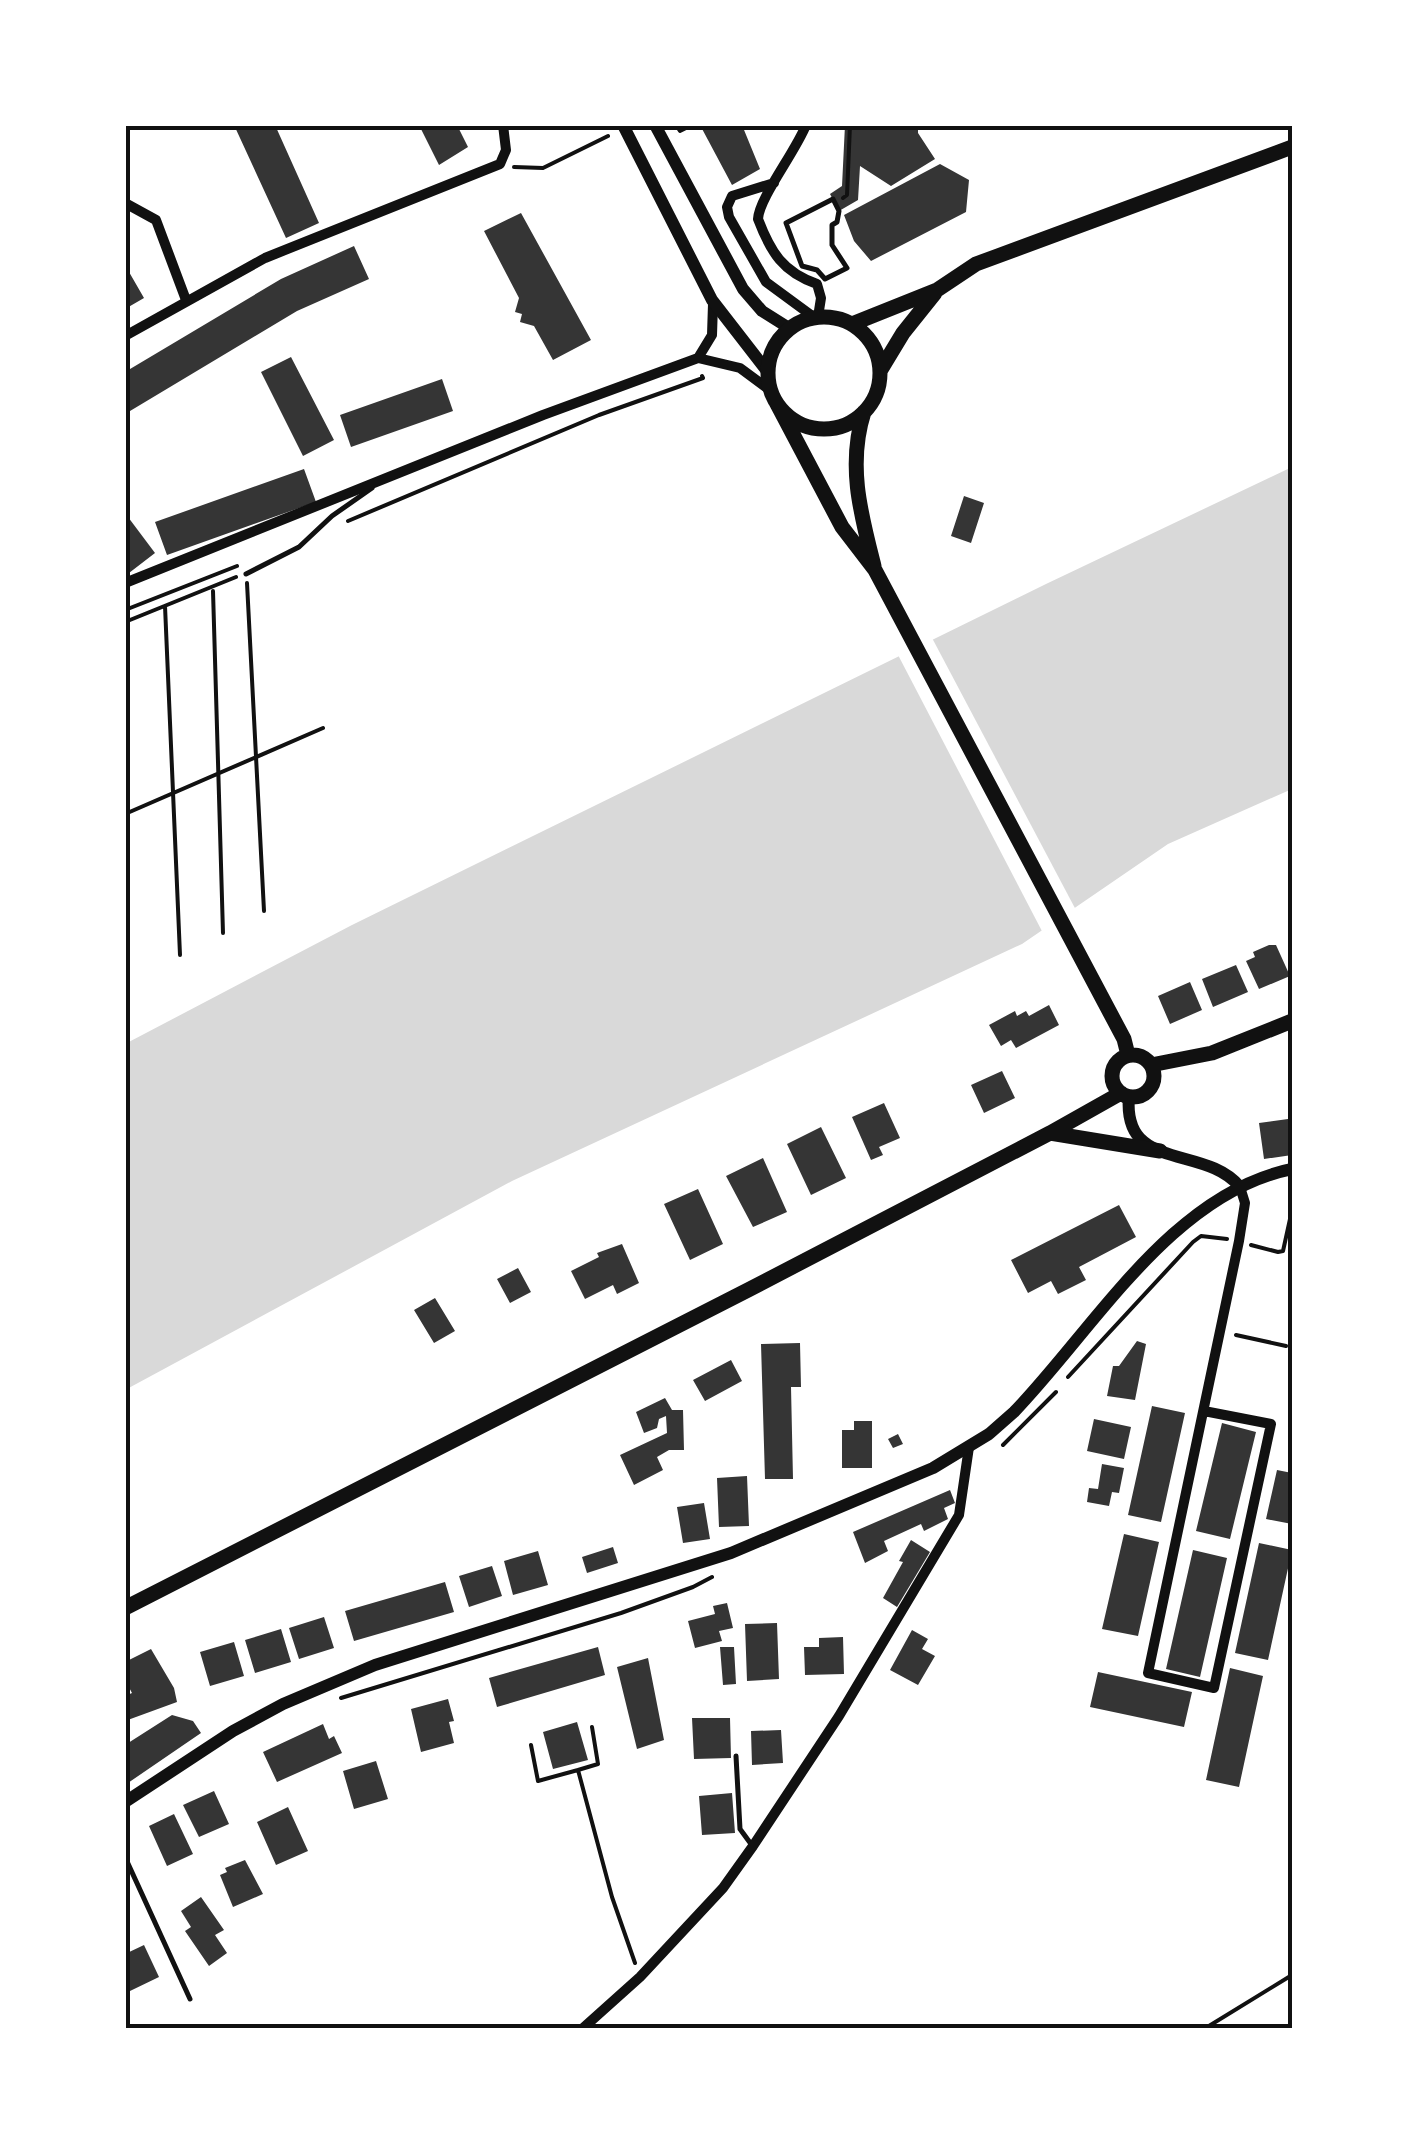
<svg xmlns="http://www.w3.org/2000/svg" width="1417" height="2154" font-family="'DM Sans',sans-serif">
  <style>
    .water { fill: #d9d9d9 }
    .pier { fill: #fff }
    .building { fill: #353535 }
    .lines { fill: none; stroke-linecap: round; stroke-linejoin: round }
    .path { stroke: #111; stroke-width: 4 }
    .service { stroke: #111; stroke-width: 5 }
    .minor { stroke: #111; stroke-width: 10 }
    .tertiary { stroke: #111; stroke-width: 12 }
    .secondary { stroke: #111; stroke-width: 15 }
    .neatline { fill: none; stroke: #111; stroke-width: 4 }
  </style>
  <rect width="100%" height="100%" fill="#fff"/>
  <path class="water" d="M1292,467V789L1168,844L1022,944L512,1181L125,1390V1044L352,925L1046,584Z"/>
  <path class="pier" d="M931,636L1077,912L1044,935L897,653Z"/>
  <path class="building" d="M234,125H275L319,223L286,238Z
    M419,125H457L468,147L439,165Z
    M700,125H742L760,169L732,185Z
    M845,125H918V133L935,159L891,186L860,166L858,200L839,211L830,194L842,186Z
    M940,164L969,180L966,212L871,261L854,241L844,215Z
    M521,213L591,340L553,360L534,326L520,322L522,314L515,312L519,298L484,231Z
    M354,246L369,279L297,311L125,414V372L281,279Z
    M125,265L144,298L125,309Z
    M291,357L334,440L303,456L261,372Z
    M442,379L453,411L351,447L340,415Z
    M304,469L316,502L167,555L155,522Z
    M964,496L984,503L971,543L951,536Z
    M125,513L155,553L129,573L125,567Z
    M1269,945H1276L1290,976L1259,989L1246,961L1255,957L1253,952Z
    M1236,965L1248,992L1213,1007L1202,979Z
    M1190,982L1202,1010L1170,1024L1158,996Z
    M1049,1005L1059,1025L1016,1048L1011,1040L1001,1046L989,1025L1015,1011L1017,1016L1026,1011L1029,1016Z
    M1002,1071L1015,1098L984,1113L971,1085Z
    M884,1103L900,1138L879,1147L883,1155L871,1160L852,1117Z
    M1288,1119V1124L1292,1123V1155L1264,1159L1259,1123Z
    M821,1127L846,1178L811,1195L787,1144Z
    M763,1158L787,1212L753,1227L726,1176Z
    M698,1189L723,1244L690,1260L664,1204Z
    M1119,1205L1136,1237L1079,1267L1086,1280L1058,1294L1051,1281L1028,1293L1011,1260Z
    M622,1244L639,1283L617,1294L613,1285L585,1299L571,1271L599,1257L597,1253Z
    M518,1268L531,1292L510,1303L497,1279Z
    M435,1298L455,1331L434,1343L414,1310Z
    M1137,1341L1146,1344L1135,1400L1107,1396L1113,1366H1119Z
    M800,1343L801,1387H791L793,1479H765L761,1344Z
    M731,1360L742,1381L705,1401L693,1380Z
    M665,1398L672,1410H683L684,1450H669L657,1457L663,1470L634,1485L620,1455L667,1433L666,1416L659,1419L657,1428L644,1433L636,1412Z
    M1152,1406L1185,1413L1161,1522L1128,1515Z
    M1094,1419L1131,1427L1124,1459L1087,1451Z
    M854,1421H872V1468H842V1430H854Z
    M1222,1423L1256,1432L1230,1539L1196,1531Z
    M898,1434L903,1444L893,1448L888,1439Z
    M1102,1464L1124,1468L1119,1493L1112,1492L1109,1506L1087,1502L1089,1488L1098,1489Z
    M1277,1470L1292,1473V1524L1266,1519Z
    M747,1476L749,1526L719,1527L717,1478Z
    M950,1490L955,1503L944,1508L948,1519L924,1531L921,1524L884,1541L888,1551L865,1563L853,1532Z
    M704,1503L710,1539L683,1543L677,1507Z
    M1124,1534L1159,1542L1138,1636L1102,1629Z
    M911,1540L930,1552L897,1607L883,1598L903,1562L899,1561Z
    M1259,1543L1292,1550L1268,1660L1235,1653Z
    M613,1547L618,1563L587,1573L582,1557Z
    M1193,1550L1227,1558L1200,1677L1166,1669Z
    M538,1551L548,1585L513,1595L504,1561Z
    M492,1566L502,1596L469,1607L459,1576Z
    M445,1582L454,1612L354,1641L345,1611Z
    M727,1603L733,1628L719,1631L722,1641L695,1648L688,1621L715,1614L713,1606Z
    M324,1617L334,1648L299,1659L289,1628Z
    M777,1623L779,1679L747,1681L745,1624Z
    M281,1629L291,1662L255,1673L245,1640Z
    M912,1630L928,1639L922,1649L935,1656L918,1685L890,1670Z
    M843,1637L844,1674L805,1675L804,1647H819V1638Z
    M234,1642L244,1676L210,1686L200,1652Z
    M598,1647L605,1675L497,1707L489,1678Z
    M720,1647H734L736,1684L723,1685Z
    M151,1649L174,1688L177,1702L125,1721V1696L132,1693L125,1680V1662Z
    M648,1658L664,1740L637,1749L617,1667Z
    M1230,1668L1263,1676L1239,1787L1206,1780Z
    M1098,1672L1192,1692L1184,1727L1090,1707Z
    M448,1699L454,1721L449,1722L454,1743L421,1752L411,1709Z
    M172,1715L193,1721L201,1733L125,1785V1745Z
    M692,1718H730L731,1758L694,1759Z
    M577,1722L588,1760L553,1769L543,1732Z
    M323,1724L329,1739L334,1736L342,1753L277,1782L263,1752Z
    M781,1730L783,1763L752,1765L751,1731Z
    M376,1761L388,1799L354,1809L343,1771Z
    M214,1791L229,1824L199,1837L183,1805Z
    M732,1793L735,1833L702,1835L699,1796Z
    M288,1807L308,1851L276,1865L257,1822Z
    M174,1814L193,1854L167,1866L149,1826Z
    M245,1860L263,1894L233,1907L220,1875L227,1872L225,1868Z
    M201,1897L224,1930L215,1935L227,1953L209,1966L185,1931L191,1927L181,1911Z
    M144,1945L159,1977L130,1991L125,1981V1954Z"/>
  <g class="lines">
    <path class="path" d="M676,125L680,131L690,126
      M514,167L543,168L608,136
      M843,198L847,195L850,125
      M348,521L599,415L703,378L702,376
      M247,583L264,911
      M213,591L223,933
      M165,606L180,955
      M125,610L237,566
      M125,622L236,577
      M125,814L323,728
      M1251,1245L1278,1252L1283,1251L1292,1210
      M1236,1335L1286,1346
      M1068,1377L1193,1242L1201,1236L1227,1239
      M1003,1445L1056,1392
      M341,1698L621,1613L693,1587L712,1577
      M592,1727L598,1764L578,1770L612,1897L635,1963
      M531,1745L538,1781L578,1770
      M1204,2029L1292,1975"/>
    <path class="service" d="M833,199L839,211L837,222L832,225V245L847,268L825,279L817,270L802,266L786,223Z
      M246,574L299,547L332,516L372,488
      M736,1756L740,1829L751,1844
      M125,1857L190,1999"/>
    <path class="minor" d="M806,125C796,151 759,198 758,219C771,253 783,272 817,284L821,298L818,317
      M774,183L732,196L727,207L729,217L766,282L815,318
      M125,203L156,220L186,300
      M125,336L265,258L500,164L506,150L503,125
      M698,358L712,335L713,304
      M125,583L543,415L698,358L740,368L771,391
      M1204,1411L1271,1424L1214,1688L1148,1673L1239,1241L1245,1203L1240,1187
      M582,2029L640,1977L723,1888L753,1846L839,1716L959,1515L969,1447"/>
    <path class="tertiary" d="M623,125L712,300L767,371
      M655,125L743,289L762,311L789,328
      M1129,1096C1122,1173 1205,1144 1240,1187
      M125,1802L233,1731L283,1704L375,1665L731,1553L933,1468L989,1434L1014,1412C1094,1329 1172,1193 1292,1169"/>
    <path class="secondary" d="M768 373a56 56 0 1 1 112 0a56 56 0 1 1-112 0Z
      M852,324L937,290L976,264L995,257L1292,147
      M880,371L903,333L935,293
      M776,402L842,527L875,570L1124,1039L1128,1055
      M864,412C847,465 861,515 874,566
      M1112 1076a21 21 0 1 1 42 0a21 21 0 1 1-42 0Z
      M1151,1065L1212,1053L1292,1021
      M1050,1133L1160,1151
      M125,1608L748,1290L1050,1133L1121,1093"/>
  </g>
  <rect width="1417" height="2154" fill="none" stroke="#ffffff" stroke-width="255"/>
  <rect x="128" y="128" width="1162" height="1898" class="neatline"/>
</svg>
